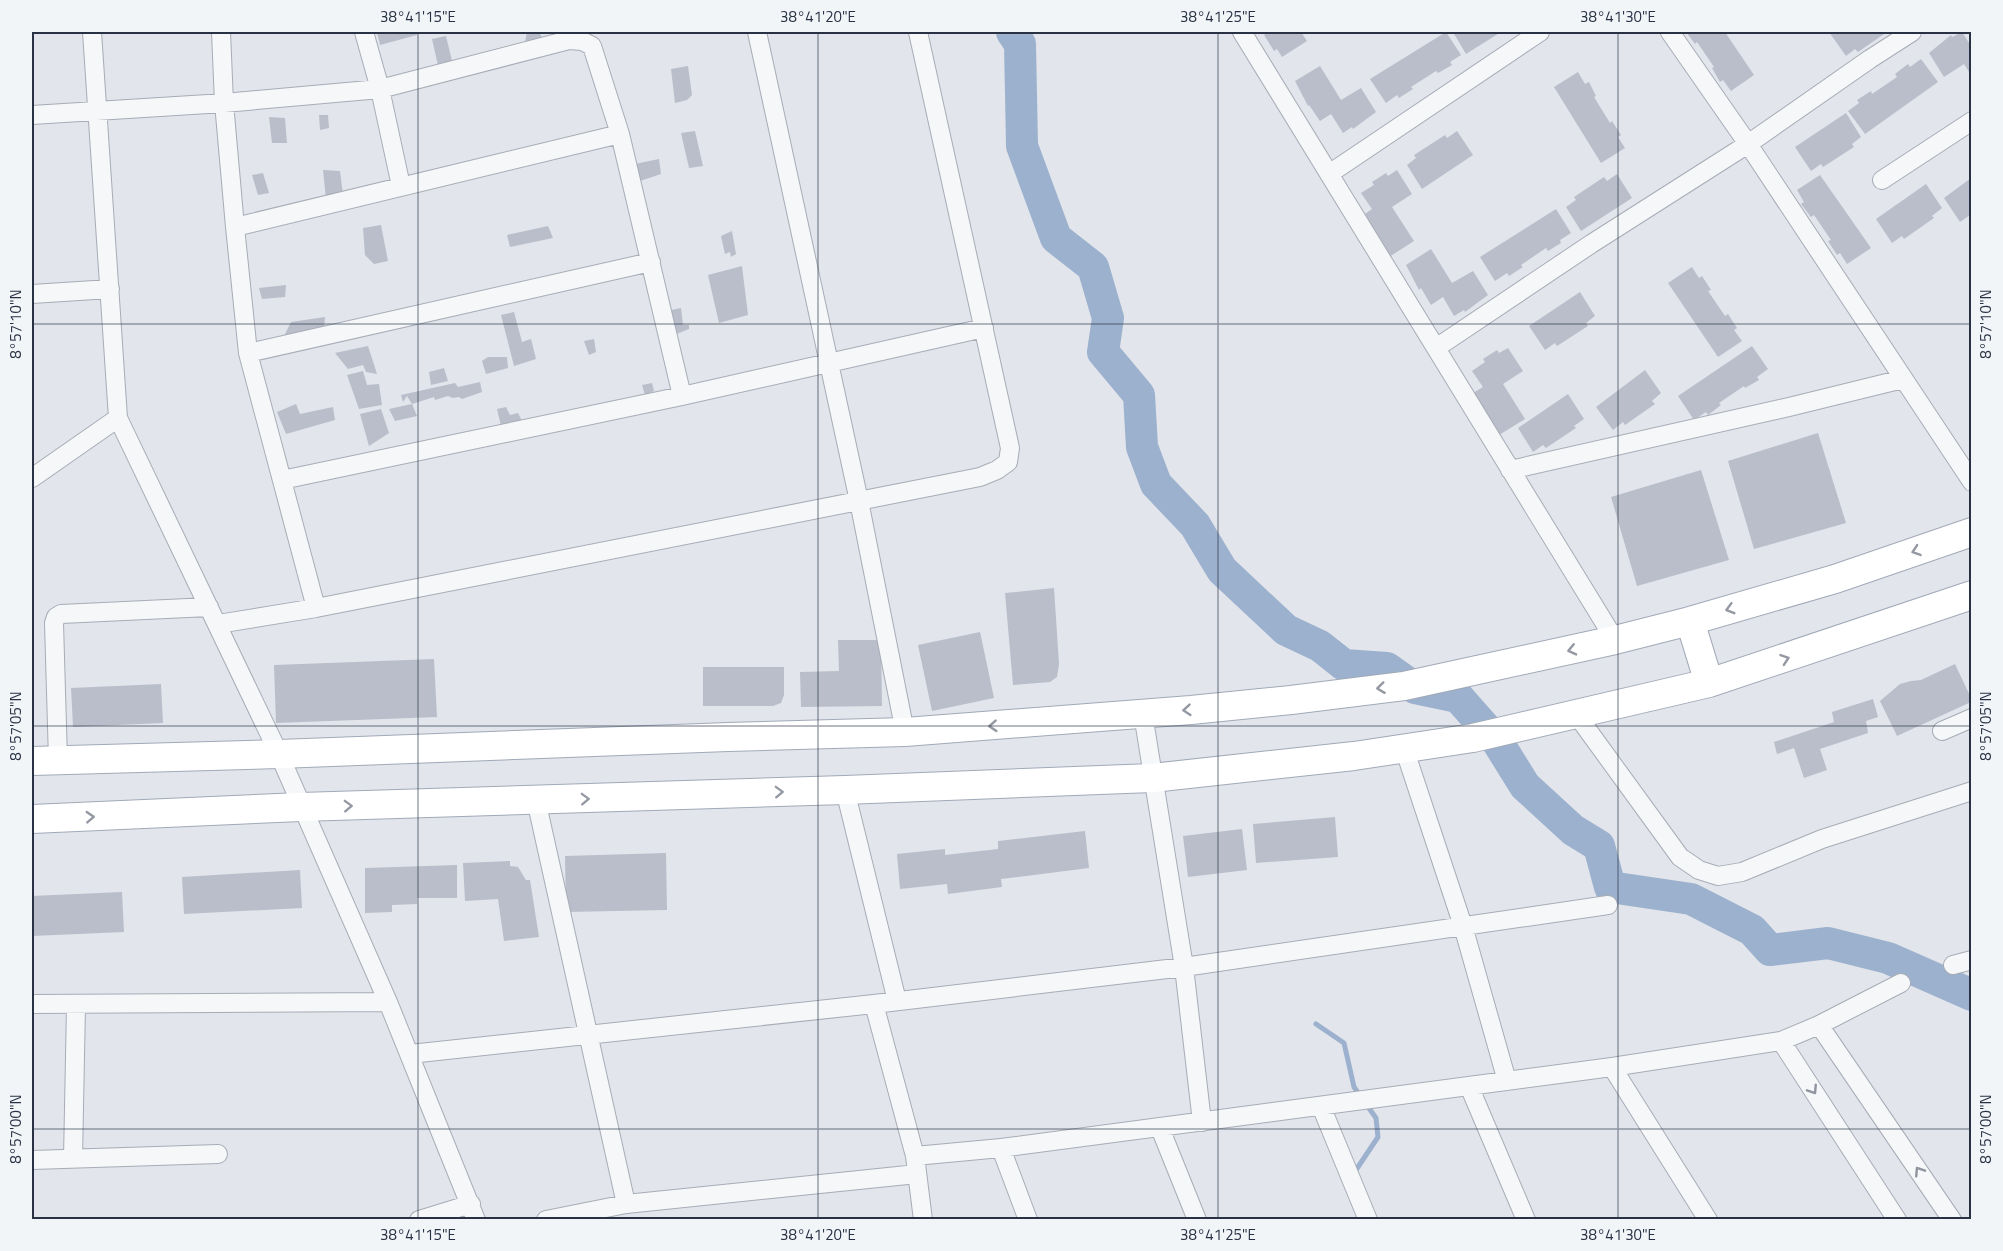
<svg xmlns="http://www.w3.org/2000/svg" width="2003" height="1251" font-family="'Titillium Web',sans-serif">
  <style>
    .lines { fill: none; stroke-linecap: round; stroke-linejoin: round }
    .stream { stroke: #9cb1cd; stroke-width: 5 }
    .river { stroke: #9cb1cd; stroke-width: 32 }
    .building { fill: #b9beca }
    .minor-casing { stroke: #a7acb6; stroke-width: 20 }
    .primary-casing { stroke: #a1a9b8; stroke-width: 30 }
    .minor { stroke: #f5f7f9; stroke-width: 18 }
    .primary { stroke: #fff; stroke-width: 28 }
    .oneway { stroke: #9498a2 }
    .oneway2 { stroke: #8f949f }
    .ticks { fill: none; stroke: #293245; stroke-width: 1.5; stroke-opacity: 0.45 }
    .neatline { fill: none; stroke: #293245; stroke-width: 2 }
    .ticks-label { font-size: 15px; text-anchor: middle; fill: #293245 }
  </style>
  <rect width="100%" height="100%" fill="#e2e5eb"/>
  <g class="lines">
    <path class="stream" d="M1316,1024L1344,1043L1354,1087L1361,1097
      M1354,1173L1378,1137L1376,1118L1366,1104"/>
    <path class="river" d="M1012,32L1020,44L1022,146L1056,238L1093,267L1108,318L1103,352L1139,395L1142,447L1156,484L1195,525L1222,570L1286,630L1320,646L1344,665L1387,668L1415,688L1458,697L1497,741L1525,786L1573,830L1599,846L1610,887L1691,899L1752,930L1770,950L1828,943L1888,958L1972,995"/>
  </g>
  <path class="building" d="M377,32H417V35L380,45Z
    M527,32H540L543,43L525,42Z
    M1266,32H1301L1307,41L1282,57L1277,49L1274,51L1264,35L1267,33Z
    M1446,32L1461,55L1450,62L1452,65L1438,73L1436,71L1411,87L1413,89L1399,98L1397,95L1386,103L1370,79Z
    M1453,32H1501L1466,54Z
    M1686,32H1725L1754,75L1731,91L1723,80L1720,82L1712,68L1714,67L1697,42L1695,44Z
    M1829,32H1887L1858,52L1855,49L1846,56Z
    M1962,32L1971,46V75L1964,64L1944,77L1929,53L1951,35L1952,37Z
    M446,36L453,65L439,70L432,39Z
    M1921,59L1938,82L1865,134L1848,111L1859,103L1857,100L1871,91L1872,94L1897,77L1895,74L1908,64L1910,67Z
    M688,66L692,95L687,100L675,103L671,69Z
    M1320,66L1341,100L1361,88L1376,112L1353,129L1352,127L1343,133L1331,114L1320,121L1309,105L1308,106L1295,81Z
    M1578,72L1585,84L1589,82L1596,96L1594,97L1610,123L1612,121L1621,135L1618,137L1625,148L1601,163L1554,87Z
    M1846,113L1861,137L1852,144L1854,147L1823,167L1821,164L1811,171L1795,147Z
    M319,115H328L329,128L320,130Z
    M269,117L285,118L287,143H272Z
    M695,131L703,166L689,168L681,133Z
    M1457,131L1473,155L1422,189L1407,165L1416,158L1414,155L1445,135L1447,138Z
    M659,159L661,174L640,181L635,164Z
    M323,170L340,171L343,195L326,199Z
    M1397,170L1412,194L1392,207L1414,241L1389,257L1362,216L1372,209L1361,193L1374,185L1372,182L1386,173L1388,176Z
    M263,173L269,193L258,195L252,175Z
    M1617,174L1632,198L1581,231L1566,207L1576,200L1574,197L1604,177L1607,181Z
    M1820,175L1871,248L1847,264L1840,253L1837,255L1828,241L1831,240L1814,215L1811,217L1801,204L1804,202L1797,190Z
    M1971,178V217L1970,215L1960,222L1944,198Z
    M1926,184L1942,208L1932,216L1934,218L1904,239L1902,236L1892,243L1876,219Z
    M1556,209L1571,233L1560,240L1561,243L1548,251L1546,248L1521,265L1523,267L1509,276L1507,273L1495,281L1480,257Z
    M381,225L388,261L374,264L365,255L363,228Z
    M548,226L553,238L510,247L507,235Z
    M732,231L736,254L731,257L730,252L725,254L721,236Z
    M1431,249L1452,283L1473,271L1488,295L1465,312L1464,310L1454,316L1443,297L1431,305L1421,288L1419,290L1406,265Z
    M742,266L748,315L719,323L708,275Z
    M1692,267L1699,278L1702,276L1711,290L1708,291L1725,316L1728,314L1737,328L1734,330L1742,341L1718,357L1668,283Z
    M286,285L285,297L262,299L259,288Z
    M1580,292L1595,316L1586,323L1588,326L1557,346L1555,343L1545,350L1529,326Z
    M681,308L683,325H689V329L674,335L666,311Z
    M514,312L522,342L531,339L536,359L514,366L501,315Z
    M325,317L324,329L284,336L291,322Z
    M594,339L596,352L589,355L584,341Z
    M368,346L377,374L366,372L363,365L348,369L335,353Z
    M1752,346L1768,369L1757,377L1759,380L1745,388L1744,386L1719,403L1721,405L1708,415L1706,412L1694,420L1678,396Z
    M1508,348L1523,371L1503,384L1525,419L1499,435L1473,393L1483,387L1472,371L1485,362L1483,359L1497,350L1499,353Z
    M488,357H507L508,368L486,374L482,361Z
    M444,368L448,381L431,385L429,372Z
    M1645,370L1661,393L1652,401L1655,404L1625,425L1623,422L1613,430L1596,407Z
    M363,371L367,385L379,384L382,405L359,409L347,375Z
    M480,382L482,392L462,399L459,397L453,398L448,396L435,400L434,397L412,404L407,396L403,402L401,395L455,383L458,387Z
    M652,383L654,391L645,395L642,385Z
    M1568,394L1584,419L1574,426L1576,428L1546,448L1543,445L1533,452L1518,428Z
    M296,404L300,414L333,407L335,420L286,434L277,412Z
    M412,404L417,416L395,421L389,409Z
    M506,407L510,415L518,413L522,421L501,426L497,409Z
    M381,409L389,433L369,446L360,414Z
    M1818,433L1846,523L1754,549L1728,461Z
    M1701,470L1729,560L1637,586L1611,497Z
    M1054,588L1059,664L1057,677L1050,682L1013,685L1005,593Z
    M980,632L994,698L932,711L918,645Z
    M838,640H881L882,706L801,707L800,672L839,671Z
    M434,659L437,717L276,723L274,665Z
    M1955,664L1971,698V702L1897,736L1880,701L1900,684L1911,681L1921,680Z
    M703,667H784V695L781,703L773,706H703Z
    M161,684L163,723L73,727L71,688Z
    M1873,699L1878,717L1866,721L1868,733L1820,749L1827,770L1804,778L1794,748L1777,754L1774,742L1834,722L1832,712Z
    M1335,817L1338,857L1256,863L1253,824Z
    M1242,829L1247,870L1188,877L1183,836Z
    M1085,831L1089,868L1001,879L1002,887L948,894L947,884L900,889L897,854L945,849V855L998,849V841Z
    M666,853L667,910L566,912L565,856Z
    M510,861V866L518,867L526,880H530L539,937L504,941L498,899L465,901L463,863Z
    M457,865V898H417V904L392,905V912L365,913V868Z
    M300,870L302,908L184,914L182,877Z
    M122,892L124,932L32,936V896Z"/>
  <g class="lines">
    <g class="minor-casing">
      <path id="minor" d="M92,32L118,418L279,754L388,1002L476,1220
        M221,32L224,103L235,227L248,353L316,608
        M364,32L380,89L401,186
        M757,32L859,501L905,732
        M1242,32L1615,640
        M1670,32L1748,144L1972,482
        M32,115L224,103L380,89L569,40L582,41L592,46L620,134L682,396
        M1329,174L1540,32
        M1882,180L1972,121
        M235,227L620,134
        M32,294L110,289
        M1436,348L1591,244L1748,144L1870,59L1912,32
        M248,353L651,262
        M1510,470L1789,407L1903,379
        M32,478L118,418
        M282,480L682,396L984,328
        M218,624L316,608L980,477L997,470L1008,462L1010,448L918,32
        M1143,714L1184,967L1202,1122
        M1576,714L1680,857L1699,870L1718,876L1742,872L1822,839L1972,791
        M1942,731L1972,718
        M1404,748L1463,926L1507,1081
        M58,760L54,623L56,617L61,614L209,607
        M845,790L897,1001
        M536,800L626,1204
        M1953,965L1972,960
        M32,1004L388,1002
        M874,1004L915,1156L923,1220
        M1819,1025L1952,1220
        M1781,1041L1897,1220
        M410,1054L874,1004L1184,967L1608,905
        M1612,1067L1708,1220
        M1469,1086L1526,1220
        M1321,1106L1368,1220
        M1160,1128L1197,1220
        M915,1156L1001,1148
        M73,1159L76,1005
        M32,1160L218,1154
        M419,1220L471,1204
        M546,1220L626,1204L917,1174
        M1028,1220L1001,1148L1612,1067L1781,1041L1819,1025L1901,983"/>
    </g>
    <g class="primary-casing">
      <path id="primary" d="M1690,621L1709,683
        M32,761L279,754L728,737L905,732L1191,710L1291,700L1404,686L1615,640L1690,621L1835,579L1972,532
        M32,819L301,807L845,790L1152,778L1354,756L1473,738L1709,683L1972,595"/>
    </g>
    <use href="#minor" class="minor"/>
    <use href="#primary" class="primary"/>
  </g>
  <defs><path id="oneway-chevron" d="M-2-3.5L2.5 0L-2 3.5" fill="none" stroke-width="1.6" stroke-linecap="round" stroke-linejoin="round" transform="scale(1.5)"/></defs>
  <g class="oneway">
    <use href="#oneway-chevron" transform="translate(1916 551) rotate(161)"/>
    <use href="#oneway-chevron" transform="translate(1730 609) rotate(164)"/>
    <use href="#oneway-chevron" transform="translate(1572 650) rotate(167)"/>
    <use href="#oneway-chevron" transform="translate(1785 659) rotate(-19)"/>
    <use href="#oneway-chevron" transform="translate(1381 688) rotate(173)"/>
    <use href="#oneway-chevron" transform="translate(1187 710) rotate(175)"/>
    <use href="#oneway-chevron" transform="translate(993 726) rotate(176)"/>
    <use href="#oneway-chevron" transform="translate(779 792) rotate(-2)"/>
    <use href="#oneway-chevron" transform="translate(585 799) rotate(-2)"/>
    <use href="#oneway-chevron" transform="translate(348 806) rotate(-2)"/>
    <use href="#oneway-chevron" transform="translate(90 817) rotate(-3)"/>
  </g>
  <g class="oneway2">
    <use href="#oneway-chevron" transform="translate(1813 1090) rotate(57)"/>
    <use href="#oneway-chevron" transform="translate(1919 1171) rotate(-123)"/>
  </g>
  <path class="ticks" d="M418,32V1220M818,32V1220M1218,32V1220M1618,32V1220M32,324H1972M32,726H1972M32,1129H1972"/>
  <rect width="2003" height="1251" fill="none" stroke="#f2f5f8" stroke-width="66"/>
  <rect x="33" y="33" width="1937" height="1185" class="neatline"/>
  <g class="ticks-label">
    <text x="418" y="22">38°41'15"E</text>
    <text x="818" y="22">38°41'20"E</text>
    <text x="1218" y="22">38°41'25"E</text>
    <text x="1618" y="22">38°41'30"E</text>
    <text transform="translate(16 324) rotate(-90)" y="5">8°57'10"N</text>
    <text transform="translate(1986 324) rotate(-90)" y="5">8°57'10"N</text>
    <text transform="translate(16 726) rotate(-90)" y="5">8°57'05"N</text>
    <text transform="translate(1986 726) rotate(-90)" y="5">8°57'05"N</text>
    <text transform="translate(16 1129) rotate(-90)" y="5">8°57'00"N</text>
    <text transform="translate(1986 1129) rotate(-90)" y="5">8°57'00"N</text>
    <text x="418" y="1240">38°41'15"E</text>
    <text x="818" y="1240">38°41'20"E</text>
    <text x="1218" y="1240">38°41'25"E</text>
    <text x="1618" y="1240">38°41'30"E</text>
  </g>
</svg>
